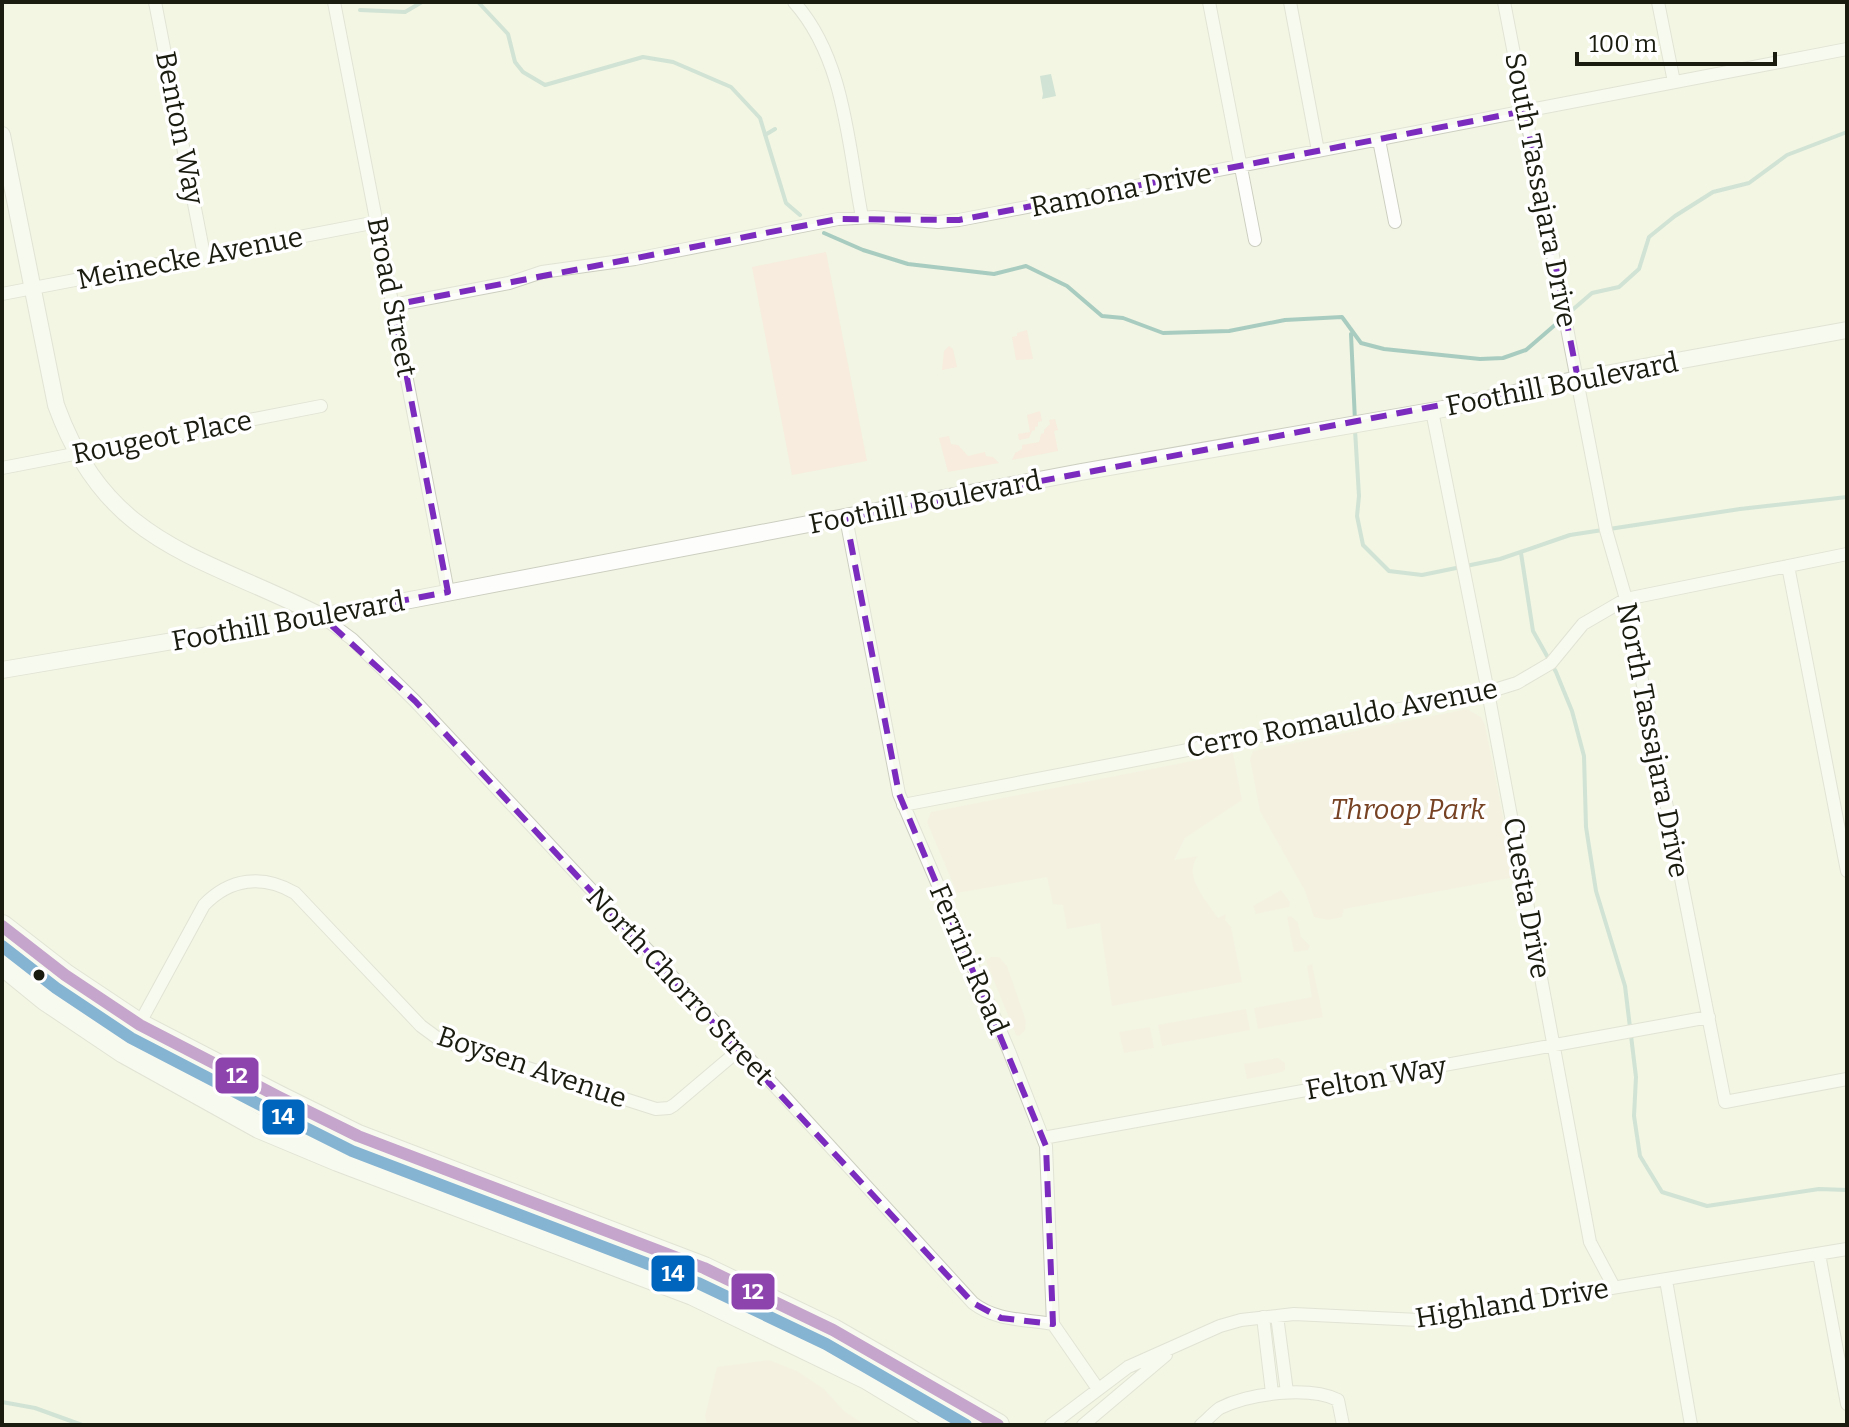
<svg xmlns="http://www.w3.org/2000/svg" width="1849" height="1427" font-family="Bitter,serif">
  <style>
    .green { fill: #f7ecde }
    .water { fill: #a9ccc0 }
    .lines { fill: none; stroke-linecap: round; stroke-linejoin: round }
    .stream { stroke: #a9ccc0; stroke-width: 4 }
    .street-casing { stroke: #cccec0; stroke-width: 14 }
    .secondary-casing { stroke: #cccec0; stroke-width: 18 }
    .highway-casing { stroke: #cccec0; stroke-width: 24 }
    .street { stroke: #fdfefb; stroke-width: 12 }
    .secondary { stroke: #fdfefb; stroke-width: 16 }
    .highway { stroke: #fdfefb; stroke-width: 22 }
    .bus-1-casing { stroke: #fff; stroke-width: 18 }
    .bus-2-casing { stroke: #fff; stroke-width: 18 }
    .bus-1 { stroke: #8e44ad; stroke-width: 12 }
    .bus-2 { stroke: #0065bd; stroke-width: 12 }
    .marked { fill: none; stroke: #7b2cbf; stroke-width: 6; stroke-dasharray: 16 10; stroke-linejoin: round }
    .bus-dot { fill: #1a1c10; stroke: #fff; stroke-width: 3 }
    .labels { text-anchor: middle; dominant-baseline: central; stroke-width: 7; stroke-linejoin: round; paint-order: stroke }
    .street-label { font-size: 28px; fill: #1a1c10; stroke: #fff }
    .park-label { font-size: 28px; font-style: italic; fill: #764223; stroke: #fff }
    .line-badge { stroke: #fff; stroke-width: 3 }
    .badge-label { font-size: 22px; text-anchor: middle; font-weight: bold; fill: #fff }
  </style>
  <rect width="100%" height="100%" fill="#f2f5e3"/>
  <path class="green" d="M826,252L867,461L792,475L752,267Z
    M1027,330L1033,359L1016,360L1012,337L1017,336V333Z
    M949,346L953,349L957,367L942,370L944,351Z
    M1040,411L1042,421L1038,422V426L1035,427V430L1032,431L1029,438L1019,440L1018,434L1030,432L1027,415Z
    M1055,419L1058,430L1054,431L1058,451L1012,460L1015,453L1022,449V445L1039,442L1041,434L1044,433V430L1050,424L1049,420Z
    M949,436L951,444L958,445L968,456L985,452L986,456L993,457L999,463L948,472L939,438Z
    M1467,709L1481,717L1485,725L1515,877L1344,909L1342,917L1328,920L1314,917L1305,891L1260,811L1250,759L1253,751Z
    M1233,753L1242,800L1185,838L1174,860L1198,856C1182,876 1207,901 1218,918L1226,914L1225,920L1231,927L1242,982L1112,1006L1100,923L1067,929L1063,905L1053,904L1047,877L957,893L927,822L931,812Z
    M1281,890L1290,902L1289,907L1256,914L1253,906Z
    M1291,916L1298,923L1301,937L1310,946L1308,950L1294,952L1287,917Z
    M991,957H999L1007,966L1026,1021L1025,1030L1019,1036L1016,1035L986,961Z
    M1312,964L1323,1017L1258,1029L1254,1008L1312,997L1307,966Z
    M1246,1009L1250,1030L1162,1046L1158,1025Z
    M1150,1027L1154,1048L1124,1053L1119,1032Z
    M1278,1058L1285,1063V1070L1282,1072L1247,1079L1244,1064Z
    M769,1360L797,1371L824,1389L844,1411L865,1425H707L705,1416L717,1367Z"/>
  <path class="water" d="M1051,74L1056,96L1042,99L1043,94L1040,76Z"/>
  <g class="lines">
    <path class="stream" d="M478,2L508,34L515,62L523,72L545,85L643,57L673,62L731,87L760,118L786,203L800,215
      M360,10L405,12L422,2
      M765,135L775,129
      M824,233L863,250L908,264L994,274L1026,266L1067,286L1102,316L1123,318L1163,333L1229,331L1285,320L1342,317L1361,343L1384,349L1480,359L1503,358L1526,350L1592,293L1619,287L1639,269L1649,237L1675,216L1713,192L1749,183L1787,155L1847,132
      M1351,334L1355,421
      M1355,430L1359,496L1357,516L1363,545L1389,571L1422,575L1500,559L1570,535L1740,509L1847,497
      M1521,553L1533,631L1556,672L1572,711L1584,756L1586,827L1596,891L1625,986L1636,1077L1634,1116L1640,1156L1662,1192L1707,1206L1819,1189L1847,1190
      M2,1402L35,1408L82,1425"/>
    <g class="street-casing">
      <path id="street" d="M155,2L204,255
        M334,2L448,592
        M794,2C845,59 848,145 862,217
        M1209,2L1255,240
        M1290,2L1318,151
        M1504,2L1606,530L1626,599L1725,1102L1847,1079
        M1658,2L1674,82
        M1379,140L1395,222
        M2,294L377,222
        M393,305L509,283L542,272L635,259L838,219L874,217L938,222L959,220L1847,49
        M1432,411L1488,692L1590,1242L1614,1287
        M2,468L321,406
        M846,518L899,794L1009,1051L1046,1146L1053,1324L1098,1389
        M1788,566L1847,871
        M321,616L352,639L415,701L784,1096L973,1303C996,1321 1024,1319 1053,1324
        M903,805L1488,692L1517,683L1551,663L1583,624L1626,599L1847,554
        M124,1052L204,905C230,878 263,874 295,893L421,1026L440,1040L656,1109L669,1108L674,1105L739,1050
        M1043,1138L1709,1017
        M1819,1254L1847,1404
        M1666,1280L1691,1425
        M1277,1316L1287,1392
        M1263,1317L1272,1393
        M1051,1425L1128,1367L1220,1326L1241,1320L1294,1314L1419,1320L1847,1249
        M1083,1425L1166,1355
        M1201,1425C1207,1420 1214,1412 1220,1408C1250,1393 1309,1386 1338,1400L1343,1425"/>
    </g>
    <g class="secondary-casing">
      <path id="secondary" d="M2,135L56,405C107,547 202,555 321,616
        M2,670L384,605L1081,472L1443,409L1578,379L1847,330"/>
    </g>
    <g class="highway-casing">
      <path id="highway" d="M2,926L65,975L140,1025L279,1097L358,1136L704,1268L833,1330L998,1425
        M2,964L45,999L124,1052L259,1127L338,1160L693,1294L867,1378L945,1425"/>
    </g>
    <use href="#street" class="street"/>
    <use href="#secondary" class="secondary"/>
    <use href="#highway" class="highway"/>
    <g class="bus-1-casing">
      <path id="bus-1" d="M2,926L65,975L140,1025L279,1097L358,1136L704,1268L833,1330L998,1425"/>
    </g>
    <g class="bus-2-casing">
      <path id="bus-2" d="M2,946L56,988L131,1038L272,1111L352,1151L698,1283L826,1344L966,1425"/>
    </g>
    <use href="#bus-1" class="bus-1"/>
    <use href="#bus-2" class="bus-2"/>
  </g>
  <path d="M0 0H1849V1427H0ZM1525,111L1578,379L846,518L899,794L1046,1146L1053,1324L1001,1318L973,1303L415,701L321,616L448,592L393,305L838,219L959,220Z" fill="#f2f5e3" fill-opacity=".55" fill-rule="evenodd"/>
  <path class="marked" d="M1525,111L1578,379L846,518L899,794L1046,1146L1053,1324L1001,1318L973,1303L415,701L321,616L448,592L393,305L838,219L959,220Z"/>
  <circle class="bus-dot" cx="39" cy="975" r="7"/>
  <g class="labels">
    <g class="street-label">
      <text transform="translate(180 128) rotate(79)">Benton Way</text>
      <text transform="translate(1121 190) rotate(-11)">Ramona Drive</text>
      <text transform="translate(1541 190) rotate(79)">South Tassajara Drive</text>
      <text transform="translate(190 258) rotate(-11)">Meinecke Avenue</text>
      <text transform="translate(392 297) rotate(79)">Broad Street</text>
      <text transform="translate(1562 384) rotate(-11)">Foothill Boulevard</text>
      <text transform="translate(162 437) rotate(-11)">Rougeot Place</text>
      <text transform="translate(925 502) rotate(-11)">Foothill Boulevard</text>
      <text transform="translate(288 621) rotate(-10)">Foothill Boulevard</text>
      <text transform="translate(1342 718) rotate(-11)">Cerro Romauldo Avenue</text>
      <text transform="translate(1653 740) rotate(79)">North Tassajara Drive</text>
      <text transform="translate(1527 898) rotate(80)">Cuesta Drive</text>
      <text transform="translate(969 959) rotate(67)">Ferrini Road</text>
      <text transform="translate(680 986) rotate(47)">North Chorro Street</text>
      <text transform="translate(532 1067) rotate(19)">Boysen Avenue</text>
      <text transform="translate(1376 1078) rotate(-10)">Felton Way</text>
      <text transform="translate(1512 1303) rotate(-9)">Highland Drive</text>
    </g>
    <g class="park-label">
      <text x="1408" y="809">Throop Park</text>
    </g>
  </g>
  <g class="line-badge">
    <rect x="214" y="1056" width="46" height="39" rx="8" fill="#8e44ad"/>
    <rect x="261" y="1098" width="45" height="38" rx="8" fill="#0065bd"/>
    <rect x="650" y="1254" width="46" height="39" rx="8" fill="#0065bd"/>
    <rect x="730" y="1272" width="46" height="39" rx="8" fill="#8e44ad"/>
  </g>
  <g class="badge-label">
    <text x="237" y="1083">12</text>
    <text x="283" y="1124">14</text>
    <text x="673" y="1281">14</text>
    <text x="753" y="1299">12</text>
  </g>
  <rect width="1849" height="1427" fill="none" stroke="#1a1c10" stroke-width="8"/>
  <path d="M1577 52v12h198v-12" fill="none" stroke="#1a1c10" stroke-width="4"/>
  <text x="1589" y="52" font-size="24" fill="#1a1c10" stroke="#ffffff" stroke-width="6" paint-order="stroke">100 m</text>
</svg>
